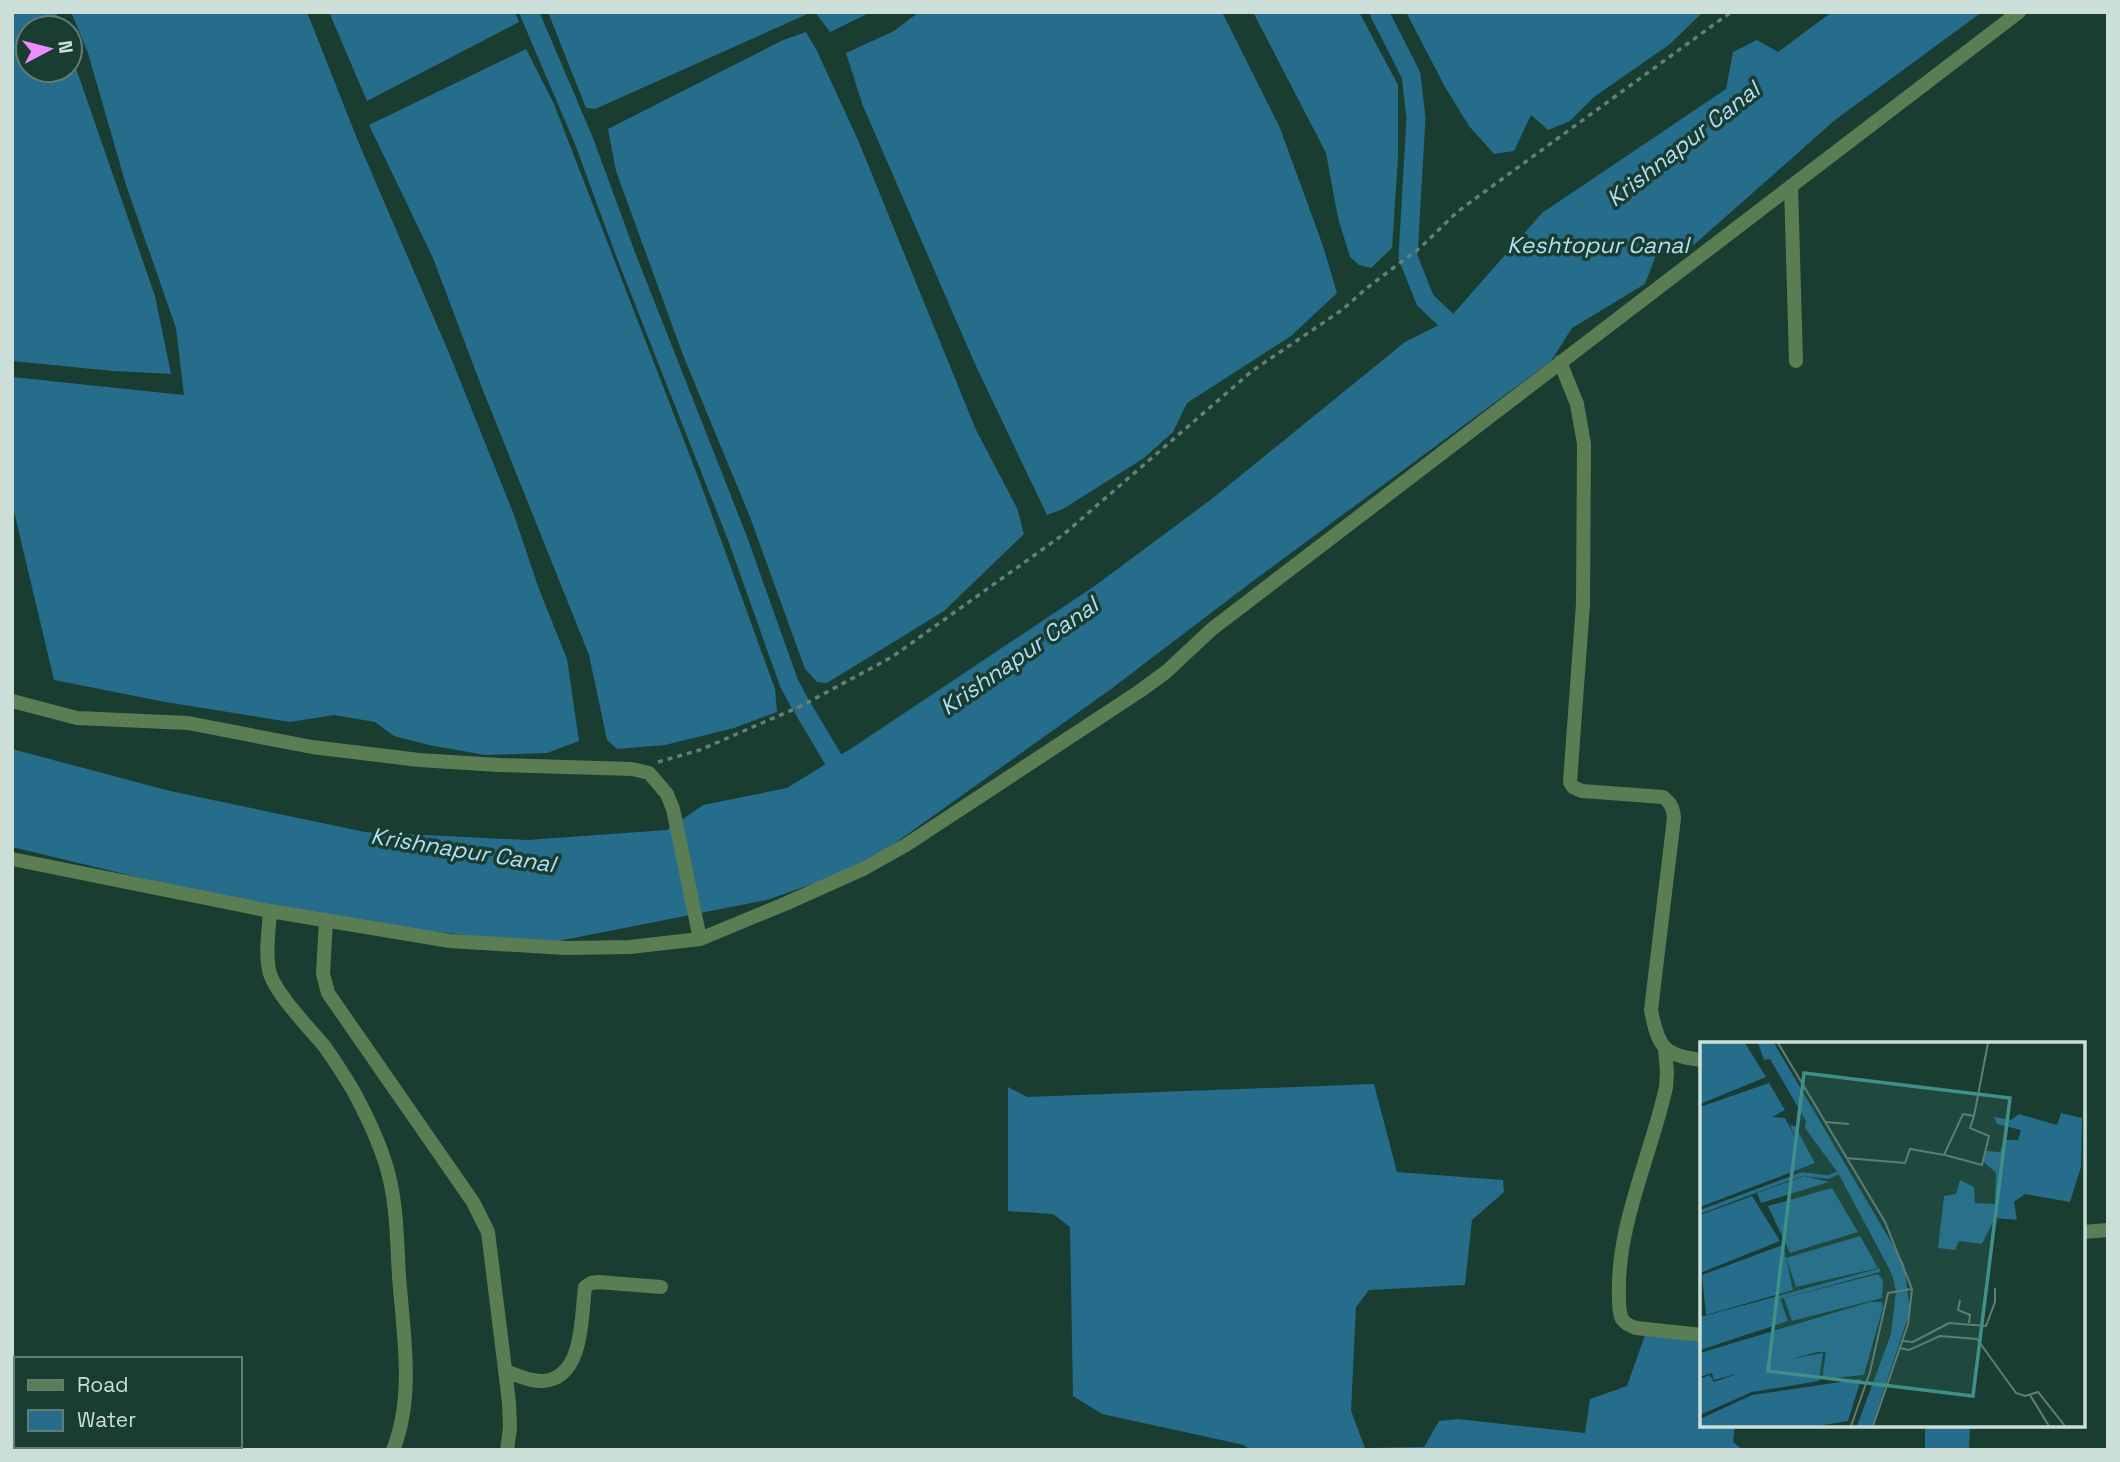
<svg xmlns="http://www.w3.org/2000/svg" width="2120" height="1462" font-family="'Space Grotesk',sans-serif">
  <style>
    .water { fill: #266c8b }
    .lines { fill: none; stroke-linecap: round; stroke-linejoin: round }
    .canal { stroke: #266c8b; stroke-width: 19 }
    .path { stroke: #648177; stroke-width: 3.5; stroke-dasharray: 5 5; stroke-linecap: butt }
    .street { stroke: #5b7d53; stroke-width: 14 }
    .labels { text-anchor: middle; dominant-baseline: central; stroke-width: 7; stroke-linejoin: round; paint-order: stroke }
    .water-label { font-size: 23px; font-style: italic; fill: #b4def5; stroke: #1a3d32 }
    .inset-river { fill: none; stroke: #266c8b; stroke-width: 3.5 }
    .inset-road { fill: none; stroke: #617d74; stroke-width: 2 }
    .view { fill: #3e9088; fill-opacity: 0.15; stroke: #3e9088; stroke-width: 3.5 }
    .inset-edge { fill: none; stroke: #cbded7; stroke-width: 3.5 }
  </style>
  <rect width="100%" height="100%" fill="#1a3d32"/>
  <path class="water" d="M12,12H56L62,28H28V70H70V51L155,296L171,374L113,371L12,361Z
    M71,12H307L358,141L449,353L514,515L539,589L567,659L579,741L547,753L485,755L429,745L394,736L375,722L334,715L290,722L165,702L54,680L12,503V377L184,395L176,328L126,185L88,53Z
    M329,12H515L519,22L367,101Z
    M548,12H812L595,109L586,108Z
    M815,12H871L830,32Z
    M919,12H1222L1280,128L1323,246L1337,293L1291,336L1187,403L1173,432L1144,458L1063,509L1047,515L975,364L863,106L846,53L894,31Z
    M1253,12H1359L1398,85V157L1392,248L1371,268L1359,265L1350,257L1338,218L1326,153Z
    M1406,12H1703L1670,44L1594,97L1570,121L1548,130L1531,115L1514,151L1494,154L1469,126L1445,87Z
    M1832,12H1982L1835,120L1688,250L1656,255L1645,284L1572,328L1551,361L1253,581L1111,689L863,866L767,900L543,944L379,925L191,890L12,847V749L170,791L365,832L527,840L667,830L703,805L787,788L855,746L1096,585L1213,498L1405,342L1447,321L1542,213L1726,89L1733,52L1757,40L1778,52Z
    M806,32L817,51L858,140L976,430L1017,508L1024,534L944,611L827,683L817,682L805,669L750,517L683,355L616,171L608,129L783,40Z
    M526,49L554,104L700,482L775,689L777,712L734,728L665,745L617,749L607,740L589,655L482,388L433,258L369,125Z
    M1374,1084L1397,1172L1503,1180L1504,1192L1472,1220L1465,1285L1369,1290L1356,1307L1351,1411L1365,1448L1424,1447L1439,1421L1457,1419L1585,1433L1590,1399L1627,1386L1645,1335L1702,1341V1425H1735L1733,1442L1743,1450H1250L1244,1445L1102,1414L1073,1396L1070,1227L1053,1214L1008,1211V1087L1027,1097Z
    M1925,1425H1970L1969,1450H1925Z"/>
  <g class="lines">
    <path class="canal" d="M529,12L584,141L627,258L737,537L789,683L799,702
      M1379,12L1411,75L1416,118L1408,257L1425,300L1447,321
      M804,710L833,759"/>
    <path class="path" d="M658,762L700,750L801,706L892,657L1064,534L1252,371L1342,310L1368,287L1421,247L1456,213L1476,198L1731,12"/>
    <path class="street" d="M1791,186L1796,361
      M1560,362L1577,404L1584,444L1583,604L1570,782L1573,787L1582,791L1663,797C1671,803 1673,808 1674,818L1651,1010C1658,1047 1664,1056 1702,1060
      M12,701L77,718L188,723L312,747L419,760L499,765L632,769L649,773L667,794L673,809L700,939
      M12,859L270,911L450,941L566,948L630,947L700,939L787,903L865,868L906,845L1140,691L1166,672L1212,629L2019,12
      M270,911C269,930 265,951 269,970C273,991 310,1029 325,1047C335,1061 345,1077 354,1092C369,1120 383,1149 390,1180C397,1211 397,1244 399,1276C403,1332 415,1396 393,1450
      M326,920L323,974L328,993L473,1202L488,1232L509,1402L510,1428L507,1450
      M1665,1048L1667,1072L1666,1087C1651,1156 1616,1226 1619,1298C1619,1305 1619,1313 1622,1319C1625,1324 1630,1326 1636,1328L1702,1335
      M2083,1232L2108,1230
      M505,1371C517,1375 530,1382 543,1381C584,1378 581,1317 585,1287L591,1283L598,1282L661,1287"/>
  </g>
  <g class="labels">
    <g class="water-label">
      <text transform="translate(1683 144) rotate(-38)">Krishnapur Canal</text>
      <text x="1598" y="245">Keshtopur Canal</text>
      <text transform="translate(1019 656) rotate(-35)">Krishnapur Canal</text>
      <text transform="translate(463 850) rotate(9)">Krishnapur Canal</text>
    </g>
  </g>
  <g transform="translate(1700 1042)">
    <rect width="385" height="385" fill="#1a3d32"/>
    <path d="M0,1H45L66,35L0,62ZM58,1H74L204,222L210,269L172,384H157L191,292L196,249L192,232L138,131L105,86L106,79L70,17L64,18ZM69,41L85,68L72,75L85,76L96,97L90,83L95,84L115,121L0,165V65ZM361,71L382,76L381,125L370,160L325,152L314,160L317,178L295,176L282,202L259,199L255,208L238,206L244,154L256,152L260,138L274,145L275,161L295,162L296,131L284,120L286,109L300,110L304,98H318L321,88L297,82L294,75L311,78L319,72L357,83ZM104,134L129,140L61,161L57,151ZM132,146L158,190L90,211L68,164ZM52,154L80,199L0,231V173ZM160,194L178,226L96,245L86,216ZM83,203L93,248L6,273L2,233ZM178,232L183,238L182,256L92,279L84,256ZM80,256L88,279L0,308V279ZM170,260H182L183,265L164,333L122,337L126,310H117L14,338L12,331L0,335V311ZM123,311L119,339L52,350L0,373V337L10,333L14,340L65,322ZM161,337L148,379L117,384H0V377L52,353Z" fill="#266c8b"/>
    <path class="inset-river" d="M0,170L102,132L128,135L138,131M0,277L180,228"/>
    <path class="inset-road" d="M78,1L185,180L212,247L208,282L173,384M126,80L149,82M245,113L282,123L289,94L270,86L274,74M146,116L205,121L210,107L244,113L263,72L274,74L288,1M260,258L258,268L270,273L269,281M203,299L213,300L249,281L286,284L295,260V246M200,306L209,308L240,294L277,297L316,351L325,354L338,350L365,384M330,353L349,384M151,384L170,330L188,251L212,247"/>
    <path class="view" d="M104,31L310,56L273,354L68,329Z"/>
    <rect width="385" height="385" class="inset-edge"/>
  </g>
  <rect width="2120" height="1462" fill="none" stroke="#cbded7" stroke-width="28"/>
  <rect x="14" y="1357" width="228" height="91" fill="#1a3d32" stroke="#617d74" stroke-width="2"/>
  <rect x="28" y="1380" width="35" height="10" fill="#5b7d53" stroke="#617d74" stroke-width="2"/>
  <text x="77" y="1392" font-size="21" fill="#cbded7">Road</text>
  <rect x="28" y="1410" width="35" height="21" fill="#266c8b" stroke="#617d74" stroke-width="2"/>
  <text x="77" y="1427" font-size="21" fill="#cbded7">Water</text>
  <g transform="translate(49 49) rotate(83)"><circle r="33" fill="#1a3d32" stroke="#617d74" stroke-width="2"/>
  <path d="M0-5L12 26L0 18L-12 26Z" fill="#ed8cfa"/>
  <text y="-10" font-size="19" font-weight="bold" text-anchor="middle" fill="#cbded7">N</text>
  </g>
</svg>
